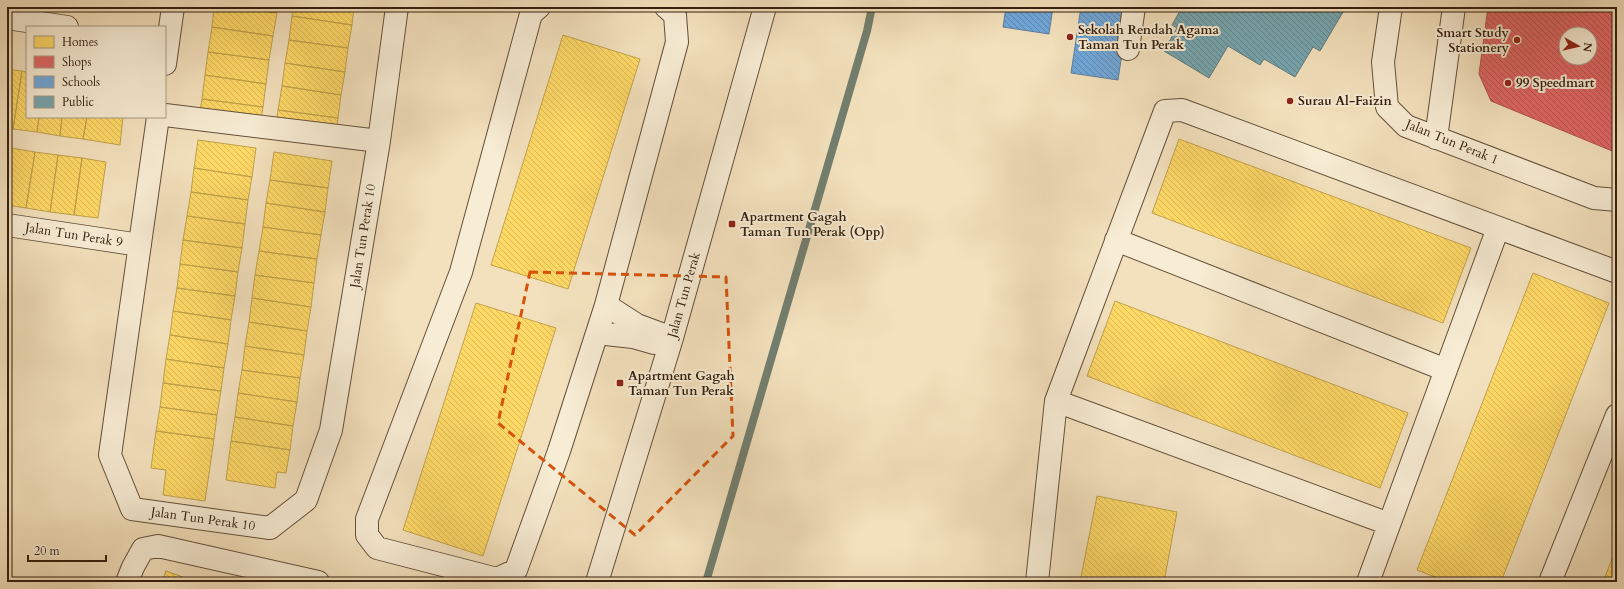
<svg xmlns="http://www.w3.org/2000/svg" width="1624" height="589" font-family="Cardo,serif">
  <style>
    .homes { fill: url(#homes-back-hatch); stroke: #c2a24c }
    .shops { fill: url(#shops-back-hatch); stroke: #ac514c; fill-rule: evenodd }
    .schools { fill: url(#schools-back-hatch); stroke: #5d7f9e }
    .public { fill: url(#public-back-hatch); stroke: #627d7f }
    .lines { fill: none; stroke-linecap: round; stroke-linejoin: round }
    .stream { stroke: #727f6f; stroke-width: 8 }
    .minor-casing { stroke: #64503a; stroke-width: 24 }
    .minor { stroke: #f7ecd4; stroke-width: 22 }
    .marked { fill: none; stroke: #d6530c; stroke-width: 3; stroke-dasharray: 8 5; stroke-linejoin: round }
    .poi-dot { fill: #8f2418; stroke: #f7ecd4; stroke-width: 1.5 }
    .labels { text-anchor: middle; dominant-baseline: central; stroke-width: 4; stroke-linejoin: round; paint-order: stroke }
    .poi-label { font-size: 13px; font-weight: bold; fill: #34200f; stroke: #f7ecd4; text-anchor: start }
    .street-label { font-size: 13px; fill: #34200f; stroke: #f7ecd4 }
  </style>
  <defs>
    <pattern id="homes-back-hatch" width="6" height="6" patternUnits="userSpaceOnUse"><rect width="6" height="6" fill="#ffd966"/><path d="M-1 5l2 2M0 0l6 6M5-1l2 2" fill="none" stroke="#dbba57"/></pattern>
    <pattern id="shops-back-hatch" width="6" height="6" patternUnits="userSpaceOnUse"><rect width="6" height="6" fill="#e06666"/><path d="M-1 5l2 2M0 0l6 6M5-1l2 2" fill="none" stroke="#b65452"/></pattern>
    <pattern id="schools-back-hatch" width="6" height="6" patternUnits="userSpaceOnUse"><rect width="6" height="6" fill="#6fa8dc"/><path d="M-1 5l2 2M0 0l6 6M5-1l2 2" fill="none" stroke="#5c88b1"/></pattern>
    <pattern id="public-back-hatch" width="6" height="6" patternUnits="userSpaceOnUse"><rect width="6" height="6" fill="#76a5af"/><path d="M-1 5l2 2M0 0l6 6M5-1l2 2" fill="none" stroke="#62868d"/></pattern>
  </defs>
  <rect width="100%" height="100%" fill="#f3e1bd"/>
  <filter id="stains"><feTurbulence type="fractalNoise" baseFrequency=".005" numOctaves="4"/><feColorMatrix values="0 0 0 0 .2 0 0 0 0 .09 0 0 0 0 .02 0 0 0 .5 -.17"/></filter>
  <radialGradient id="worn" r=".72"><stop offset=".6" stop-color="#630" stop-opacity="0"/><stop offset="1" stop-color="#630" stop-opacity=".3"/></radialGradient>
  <path class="homes" d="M214,7H237L277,13L273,36L212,27Z
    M237,7H277V13Z
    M293,7H354L352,25L292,16Z
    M292,16L352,25L348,48L289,40Z
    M212,27L273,36L269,60L208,52Z
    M563,35L640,59L568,289L491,265Z
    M289,40L348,48L345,72L285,63Z
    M208,52L269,60L266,84L205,75Z
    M285,63L345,72L341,95L282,86Z
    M7,69L22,71L13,129L7,128Z
    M22,71L27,72V117H39L37,132L13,129Z
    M205,75L266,84L263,107L202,99Z
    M282,86L341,95L338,118L278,110Z
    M202,99L263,107L259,131L198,123Z
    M278,110L338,118L335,142L275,133Z
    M39,117H62L60,136L37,132Z
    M62,117H87L83,139L60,136Z
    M87,117H123L120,145L83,139Z
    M1179,139L1471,248L1443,323L1152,213Z
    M198,140L256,148L252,177L194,168Z
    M7,148H11L7,175Z
    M11,148L35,152L26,208L7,205V175Z
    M35,152L58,155L50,212L26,208Z
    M274,152L332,161L328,188L270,180Z
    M58,155L82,158L74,215L50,212Z
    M82,158L106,162L98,218L74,215Z
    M194,168L252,177L248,200L191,192Z
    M270,180L328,188L325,212L266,203Z
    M191,192L248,200L245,224L187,216Z
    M266,203L325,212L321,235L263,227Z
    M187,216L245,224L242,248L183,240Z
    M263,227L321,235L317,259L259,251Z
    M183,240L242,248L238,272L180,264Z
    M259,251L317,259L314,283L255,275Z
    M180,264L238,272L235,296L177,288Z
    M1533,273L1609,303L1501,582H1448L1417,570Z
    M255,275L314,283L311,307L252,298Z
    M177,288L235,296L231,320L173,311Z
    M252,298L311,307L307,331L249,322Z
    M1115,301L1408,413L1380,488L1087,376Z
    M476,303L556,328L483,556L403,530Z
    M173,311L231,320L228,344L170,335Z
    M249,322L307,331L304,355L245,346Z
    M170,335L228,344L224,368L166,359Z
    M245,346L304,355L300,378L242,370Z
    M166,359L224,368L221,391L163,383Z
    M242,370L300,378L297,402L238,393Z
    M163,383L221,391L217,415L160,407Z
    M238,393L297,402L293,426L235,417Z
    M160,407L217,415L214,439L156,431Z
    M235,417L293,426L290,450L231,441Z
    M156,431L214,439L205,501L163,495L166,470L151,468Z
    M231,441L290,450L286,473L277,472L275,488L226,480Z
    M1097,496L1177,512L1164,582H1080Z
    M1617,546V582H1603Z
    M166,571L197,582H162Z"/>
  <path class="shops" d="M1488,7H1617V153L1491,101L1479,74ZM1566,34H1590V58H1566Z"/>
  <path class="schools" d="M1006,7H1053L1049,34L1003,27Z
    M1081,7H1129L1118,80L1071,73Z"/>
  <path class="public" d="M1182,7H1346L1320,51L1313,47L1295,77L1264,59L1260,65L1228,46L1209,78L1164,51L1177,28L1172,25Z"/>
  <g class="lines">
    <path class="stream" d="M706,582L867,31L872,7"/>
    <g class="minor-casing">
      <path id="minor" d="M539,7L531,14L461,272L367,519V535L377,548L497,579L516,570L559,451L606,305L677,42L675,15L666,7
        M1391,7L1383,62L1387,107L1406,126L1594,198L1617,200
        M7,18L67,27
        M1128,49L1134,7
        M165,64L173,7
        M165,115L379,141
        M158,117L110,455L132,509L270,528L306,500L331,430L379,141L397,7
        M1436,138L1454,7
        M7,225L140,245
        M1116,240L1446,370
        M606,305L637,325L672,338
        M597,333L633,337L654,343
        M1056,401L1389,524
        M127,582L133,567L143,549L158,546L318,582
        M597,582L672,338L765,7
        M1037,582L1056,401L1165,111L1182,110L1617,272
        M1368,582L1498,228
        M1550,582L1617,415"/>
    </g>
    <use href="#minor" class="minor"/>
  </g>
  <path class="marked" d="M530,272L726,277L733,436L635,535L498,423Z"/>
  <g class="poi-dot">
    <circle cx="1070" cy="37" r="4"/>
    <circle cx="1517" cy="40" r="4"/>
    <circle cx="1508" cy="83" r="4"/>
    <circle cx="1290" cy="101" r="4"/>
    <rect x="728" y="220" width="8" height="8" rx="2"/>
    <rect x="616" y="379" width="8" height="8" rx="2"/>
  </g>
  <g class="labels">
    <g class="poi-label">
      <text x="1078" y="30">Sekolah Rendah Agama<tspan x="1078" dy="15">Taman Tun Perak</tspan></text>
      <text x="1509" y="33" text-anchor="end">Smart Study<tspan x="1509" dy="15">Stationery</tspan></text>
      <text x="1516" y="83">99 Speedmart</text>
      <text x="1298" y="101">Surau Al-Faizin</text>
      <text x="740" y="217">Apartment Gagah<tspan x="740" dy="15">Taman Tun Perak (Opp)</tspan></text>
      <text x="628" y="376">Apartment Gagah<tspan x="628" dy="15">Taman Tun Perak</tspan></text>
    </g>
    <g class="street-label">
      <text transform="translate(1452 142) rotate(22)">Jalan Tun Perak 1</text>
      <text transform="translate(74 235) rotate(9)">Jalan Tun Perak 9</text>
      <text transform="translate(363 236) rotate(-81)">Jalan Tun Perak 10</text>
      <text transform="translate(684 295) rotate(-74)">Jalan Tun Perak</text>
      <text transform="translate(203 519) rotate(8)">Jalan Tun Perak 10</text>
    </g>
  </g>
  <rect width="1624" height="589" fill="none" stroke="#f3e1bd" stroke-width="24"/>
  <rect x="8" y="8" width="1608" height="573" fill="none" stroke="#34200f" stroke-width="2"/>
  <rect x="12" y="12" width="1600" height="565" fill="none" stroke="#34200f"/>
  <rect x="26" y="26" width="140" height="92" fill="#f7ecd4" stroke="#a99a85"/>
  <rect x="34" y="36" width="20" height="12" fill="#ffd966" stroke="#a99a85"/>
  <text x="62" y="46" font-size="12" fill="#34200f">Homes</text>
  <rect x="34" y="56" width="20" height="12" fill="#e06666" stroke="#a99a85"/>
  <text x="62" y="66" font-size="12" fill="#34200f">Shops</text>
  <rect x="34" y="76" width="20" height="12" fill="#6fa8dc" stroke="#a99a85"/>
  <text x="62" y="86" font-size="12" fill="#34200f">Schools</text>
  <rect x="34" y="96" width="20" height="12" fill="#76a5af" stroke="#a99a85"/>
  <text x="62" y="106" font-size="12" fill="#34200f">Public</text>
  <g transform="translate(1578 46) rotate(98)"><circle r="19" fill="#f7ecd4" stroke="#a99a85"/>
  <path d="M0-3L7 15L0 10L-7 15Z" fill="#8f2418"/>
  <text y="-6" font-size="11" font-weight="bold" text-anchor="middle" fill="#34200f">N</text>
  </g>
  <path d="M28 555v6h78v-6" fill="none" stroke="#34200f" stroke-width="2"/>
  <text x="34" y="555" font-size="12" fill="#34200f" stroke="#f7ecd4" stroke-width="3" paint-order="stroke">20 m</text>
  <rect width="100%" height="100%" filter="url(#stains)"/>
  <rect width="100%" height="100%" fill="url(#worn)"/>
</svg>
